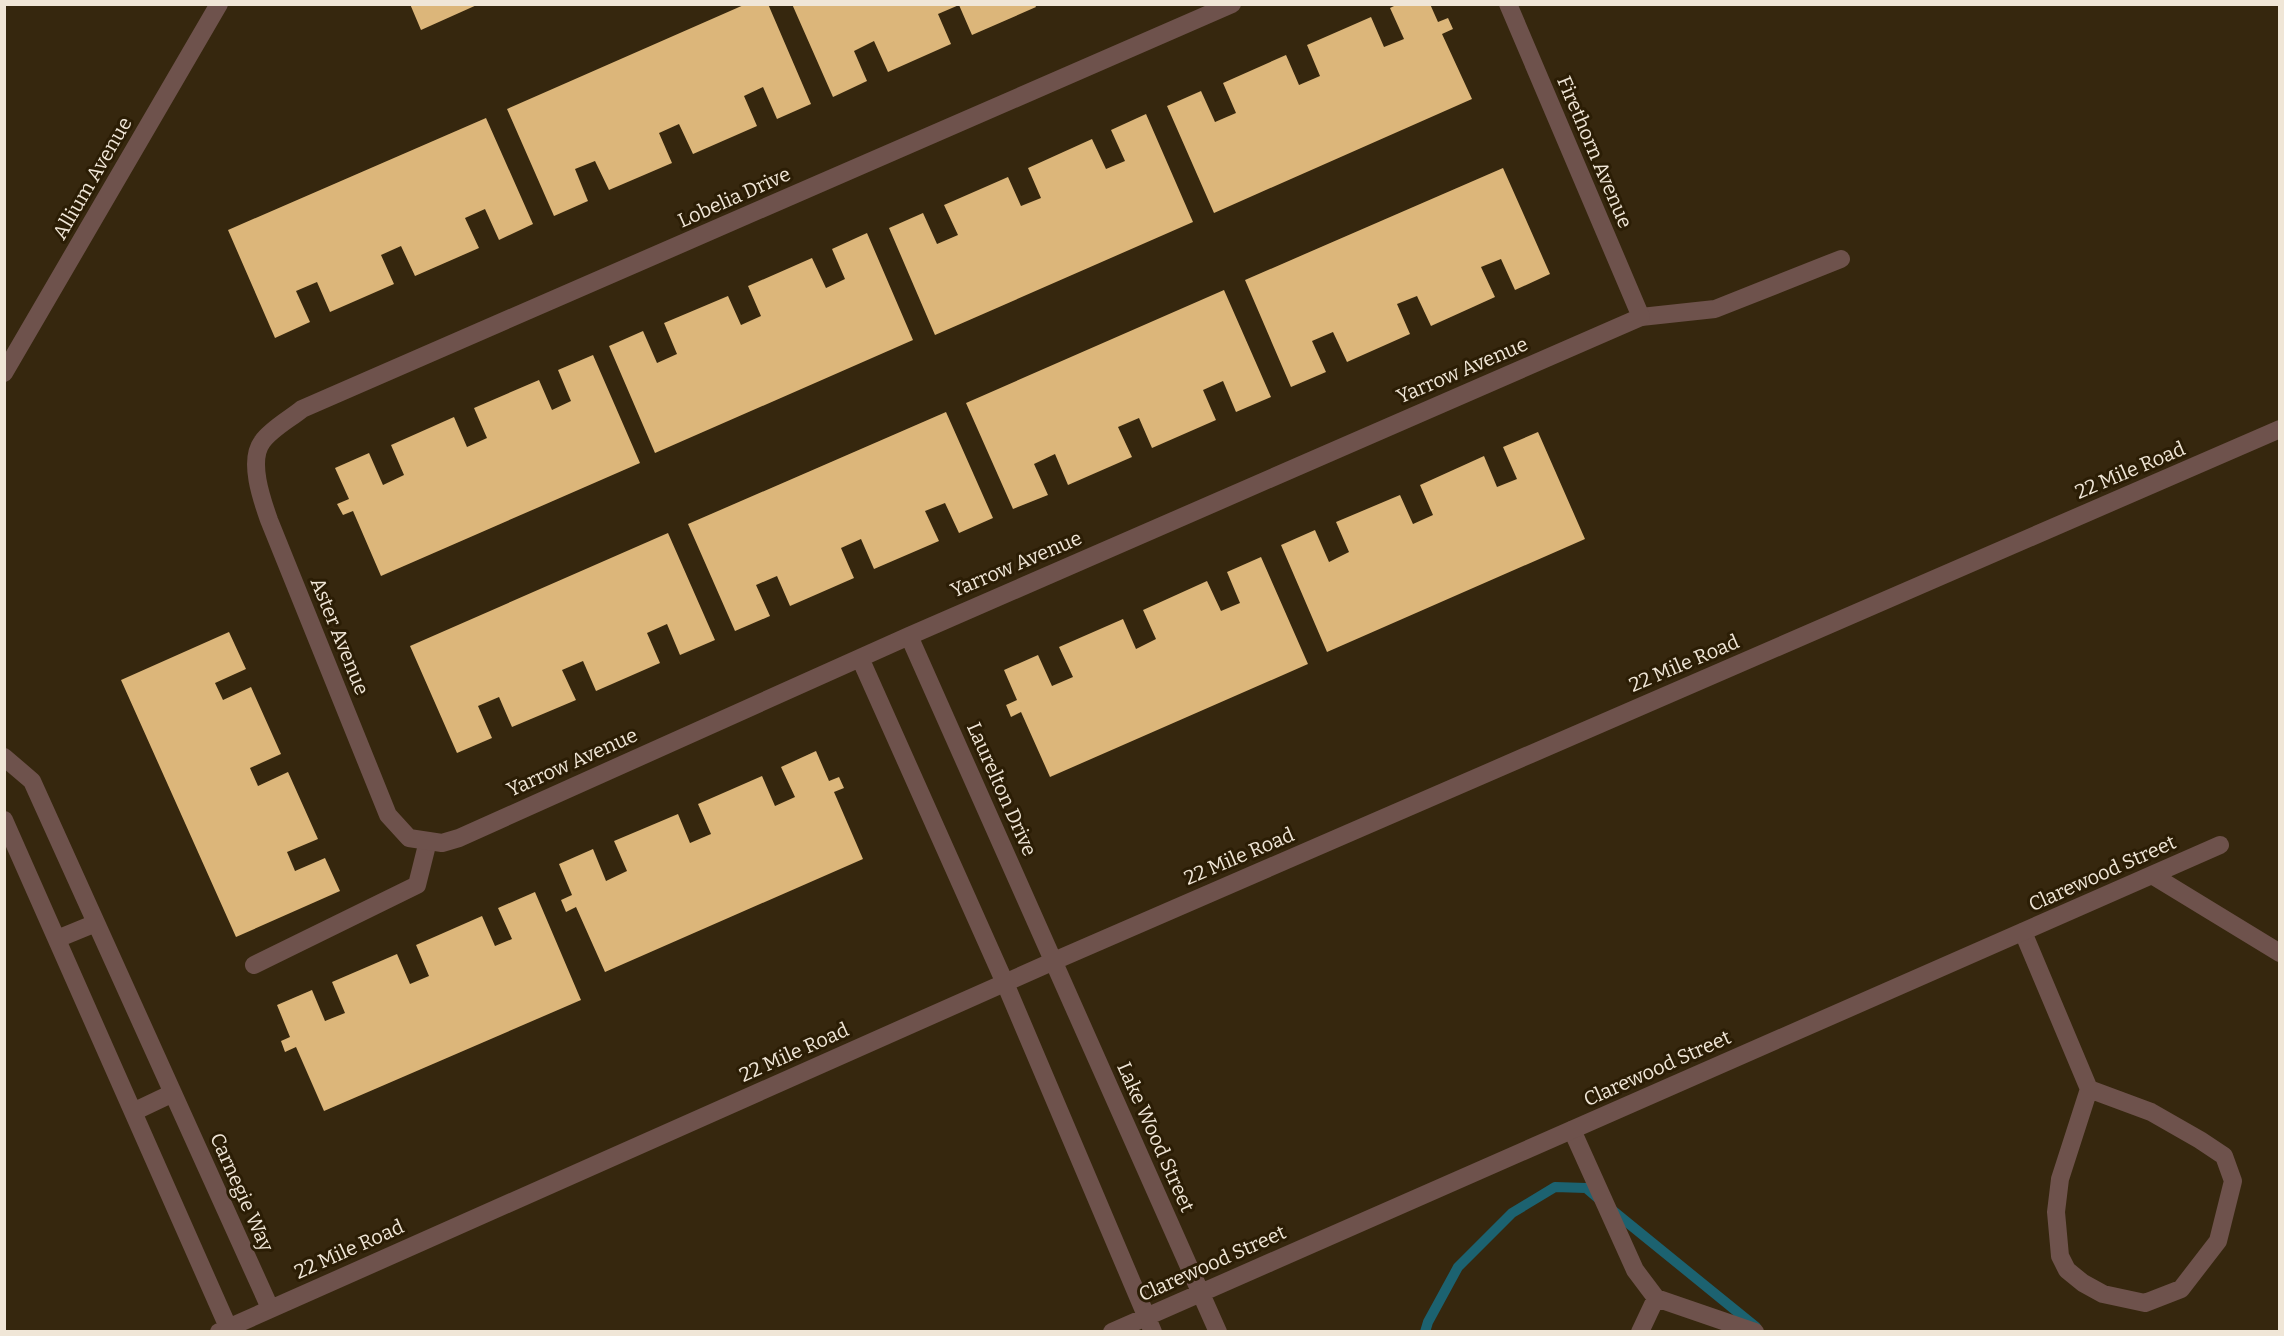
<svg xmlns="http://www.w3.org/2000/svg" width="2284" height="1336" font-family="Bitter,serif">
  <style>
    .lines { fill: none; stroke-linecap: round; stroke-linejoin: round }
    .stream { stroke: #1c6270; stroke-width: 10 }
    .building { fill: #dcb67a }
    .service { stroke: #6e524c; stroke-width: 18 }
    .minor { stroke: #6e524c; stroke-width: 18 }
    .labels { text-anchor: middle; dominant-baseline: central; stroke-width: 6; stroke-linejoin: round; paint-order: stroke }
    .street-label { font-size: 20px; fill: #f0e6d7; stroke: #2b1d05 }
  </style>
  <rect width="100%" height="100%" fill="#36270e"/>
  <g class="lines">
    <path class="stream" d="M1612,1210L1756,1327
      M1425,1332L1428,1322L1458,1267L1512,1213L1555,1187L1586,1188L1600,1200"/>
  </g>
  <path class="building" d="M410,4H479L421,30Z
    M746,4H768L811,104L777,119L763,87L744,96L757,126L693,154L679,124L659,133L672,163L609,190L595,161L575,169L588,201L554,216L507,109Z
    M792,4L1035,5L1036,7L972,35L959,5L938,14L951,44L888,72L874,41L854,51L867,81L833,97Z
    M1398,4H1430L1438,22L1448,18L1453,29L1442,34L1472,99L1214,213L1167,106L1201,91L1215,122L1236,113L1223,83L1286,55L1299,85L1320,76L1307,45L1371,17L1384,47L1404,39L1390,8Z
    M1146,114L1193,222L935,335L889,228L923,213L937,244L958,235L944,205L1008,177L1021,206L1041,198L1028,168L1092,139L1106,169L1125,161L1111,130Z
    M486,118L533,224L499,240L485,209L465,218L479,248L415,276L401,246L381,255L394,284L330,312L317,282L296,291L310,322L275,338L228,230Z
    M1503,168L1550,274L1515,290L1501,259L1481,267L1495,297L1431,326L1417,296L1397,304L1410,334L1347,362L1333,332L1312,341L1326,372L1291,387L1245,280Z
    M867,233L913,340L655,453L609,346L643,331L657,363L677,354L664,323L728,296L741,325L761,316L748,286L812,258L826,288L845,279L832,249Z
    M1224,290L1271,397L1236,412L1223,381L1203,390L1216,420L1152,448L1139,418L1118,427L1132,457L1068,485L1055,454L1034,464L1048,495L1013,509L966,403Z
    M593,355L640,463L381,576L353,511L343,515L337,504L349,499L335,468L369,453L383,485L404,475L391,445L454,417L467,447L487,438L474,408L539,380L552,410L571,401L558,370Z
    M946,412L993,518L959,533L945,503L925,511L939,541L874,569L861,539L841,548L854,578L790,606L777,576L756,585L770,616L735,631L688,524Z
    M1538,432L1585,539L1327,652L1281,545L1315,530L1329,562L1349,552L1336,522L1400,495L1413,524L1433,515L1420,485L1484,456L1497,487L1517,479L1503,447Z
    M668,533L715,640L680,655L667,624L647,633L660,663L596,691L583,661L562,670L576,700L512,727L499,697L478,706L492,738L457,753L410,646Z
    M1261,557L1308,664L1050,777L1021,712L1011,717L1006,705L1017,700L1004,670L1038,655L1052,686L1073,677L1059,647L1123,619L1136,649L1156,639L1143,610L1207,581L1221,611L1240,603L1227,572Z
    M229,632L246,669L215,683L223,700L251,687L281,754L250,768L258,786L288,772L318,839L287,852L295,871L325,858L340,891L236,937L121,680Z
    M816,751L829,781L839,777L844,788L834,792L863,859L605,972L576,907L566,912L561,900L572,895L559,864L593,849L606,881L627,871L614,841L678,814L690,843L711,834L698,804L762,776L775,806L795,797L781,767Z
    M535,892L581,1000L324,1111L296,1047L285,1052L281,1041L290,1037L277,1005L312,990L325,1021L345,1013L332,982L397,954L410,984L429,976L416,945L482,916L495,946L512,939L498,908Z"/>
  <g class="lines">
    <path class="service" d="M1641,317L1715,309L1841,259
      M2023,932L2089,1089L2151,1112L2200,1140L2224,1156L2233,1181L2218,1241L2181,1289L2145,1303L2103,1294L2083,1283L2067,1270L2060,1256L2056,1212L2060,1179L2089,1089
      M254,965L417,885L428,841
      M1572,1130L1635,1270L1656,1298L1755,1332
      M1640,1332L1656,1298"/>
    <path class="minor" d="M1232,4L302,409C290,419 271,429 262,442C248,461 262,500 269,520L388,815L409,838L442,843L459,838L909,636L1641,317L1508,4
      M4,373L219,4
      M909,636L1218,1332
      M860,658L1005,983L1153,1332
      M4,757L32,781L270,1308
      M4,820L228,1327
      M2152,875L2280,953
      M57,939L96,923
      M133,1112L173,1093
      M219,1332L1054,961L2280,429
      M1112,1332L2220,845"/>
  </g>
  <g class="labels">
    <g class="street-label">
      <text transform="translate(1595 152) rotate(67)">Firethorn Avenue</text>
      <text transform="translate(92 178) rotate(-60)">Allium Avenue</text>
      <text transform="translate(734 197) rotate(-24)">Lobelia Drive</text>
      <text transform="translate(1462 370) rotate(-23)">Yarrow Avenue</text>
      <text transform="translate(2130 470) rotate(-23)">22 Mile Road</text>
      <text transform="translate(1016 564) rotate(-23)">Yarrow Avenue</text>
      <text transform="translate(340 636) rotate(68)">Aster Avenue</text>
      <text transform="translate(1684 663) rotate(-23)">22 Mile Road</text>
      <text transform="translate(572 762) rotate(-24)">Yarrow Avenue</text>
      <text transform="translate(1002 789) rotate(66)">Laurelton Drive</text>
      <text transform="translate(1239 856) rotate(-23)">22 Mile Road</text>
      <text transform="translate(2102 873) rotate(-24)">Clarewood Street</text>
      <text transform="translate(794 1052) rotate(-24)">22 Mile Road</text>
      <text transform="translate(1657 1068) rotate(-24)">Clarewood Street</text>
      <text transform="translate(1156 1137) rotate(66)">Lake Wood Street</text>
      <text transform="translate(242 1192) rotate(66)">Carnegie Way</text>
      <text transform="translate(349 1249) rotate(-24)">22 Mile Road</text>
      <text transform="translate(1212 1263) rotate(-24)">Clarewood Street</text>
    </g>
  </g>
  <rect width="2284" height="1336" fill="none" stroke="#f0e6d7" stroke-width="12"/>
</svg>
